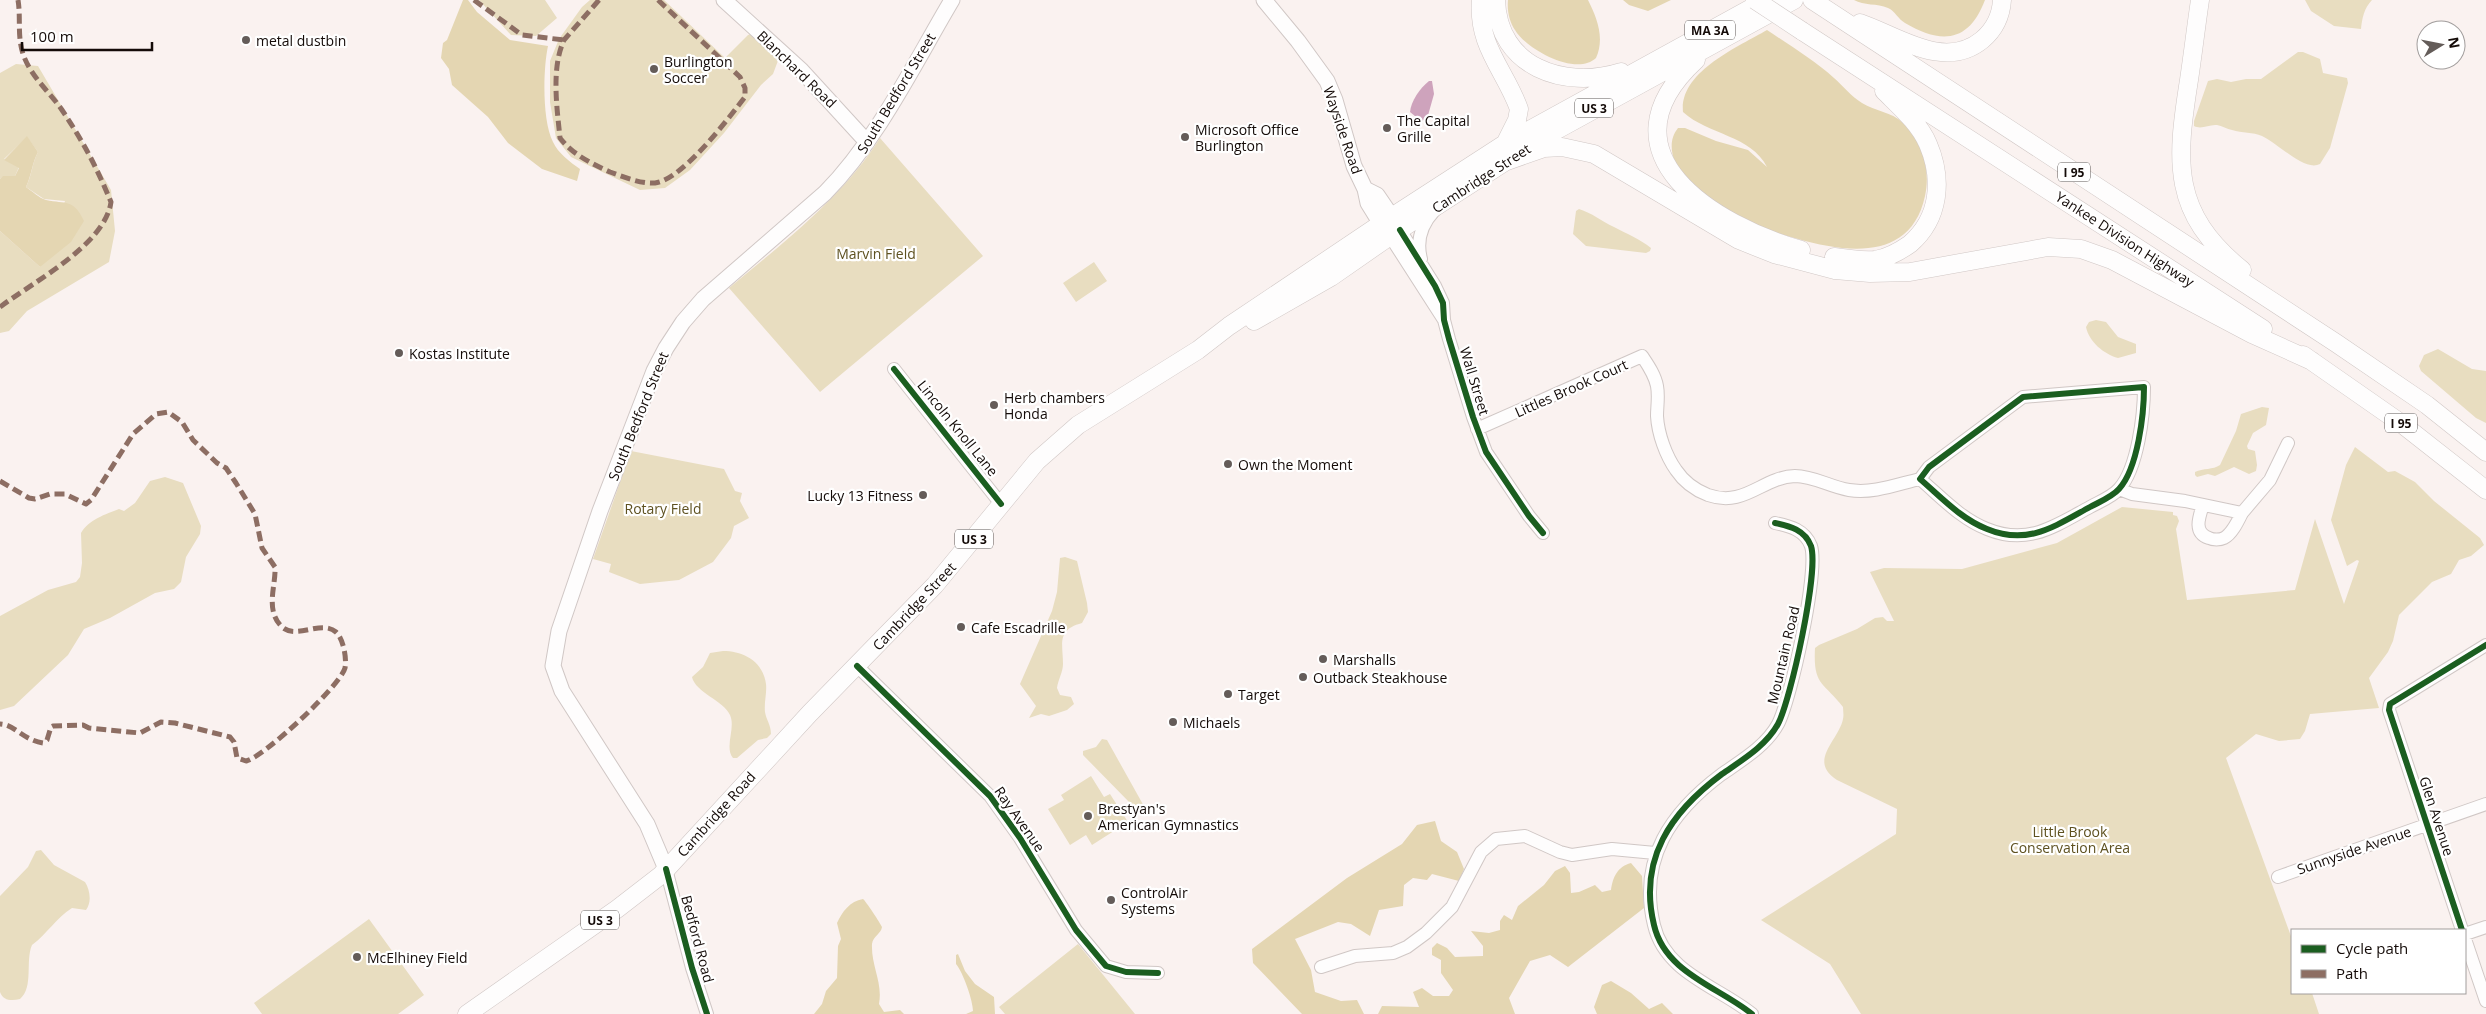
<svg xmlns="http://www.w3.org/2000/svg" width="2486" height="1014" font-family="'Open Sans',sans-serif">
  <style>
    .green { fill: #e8ddc0 }
    .forest { fill: #e4d6b2 }
    .water { fill: #cea3bc }
    .lines { fill: none; stroke-linecap: round; stroke-linejoin: round }
    .minor-casing { stroke: #d0c7c5; stroke-width: 14 }
    .major-casing { stroke: #d0c7c5; stroke-width: 17 }
    .highway-casing { stroke: #d0c7c5; stroke-width: 19 }
    .minor { stroke: #fefdfd; stroke-width: 12 }
    .major { stroke: #fefdfd; stroke-width: 15 }
    .highway { stroke: #fefdfd; stroke-width: 18 }
    .highway-bridge-casing { stroke: #d0c7c5; stroke-width: 19; stroke-linecap: butt }
    .highway-bridge { stroke: #fefdfd; stroke-width: 18 }
    .quiet { stroke: #8d6e63; stroke-width: 5; stroke-dasharray: 10 5; stroke-linecap: butt }
    .cycleway-casing { stroke: #fff; stroke-width: 9 }
    .cycleway { stroke: #1b5e20; stroke-width: 6 }
    .poi-dot { fill: #645c59; stroke: #fff; stroke-width: 2 }
    .labels { text-anchor: middle; dominant-baseline: central; stroke-width: 4.5; stroke-linejoin: round; paint-order: stroke }
    .shield { fill: #fff; stroke: #5a5452; stroke-width: 1 }
    .shield-label { font-size: 12px; font-weight: bold; fill: #140b08 }
    .poi-label { font-size: 14px; fill: #140b08; stroke: #fff; text-anchor: start }
    .street-label { font-size: 14px; fill: #140b08; stroke: #fff }
    .park-label { font-size: 14px; fill: #5e5120; stroke: #fff }
  </style>
  <rect width="100%" height="100%" fill="#faf2f0"/>
  <path class="green" d="M479,0H545L557,18L536,36L511,35Z
    M590,0H664L725,58L748,35L753,33L779,58L773,74L761,85L724,133L690,170L665,188L640,190L571,157L556,138L550,102V61L559,39L582,7Z
    M2305,0H2372C2364,8 2362,19 2361,29L2334,26L2311,11Z
    M2298,52H2303L2320,59L2323,73L2347,78L2348,83L2330,148L2320,164C2304,172 2278,143 2262,136C2253,132 2242,133 2232,130C2227,129 2222,126 2217,125C2209,124 2202,130 2194,126V121L2208,81L2217,79L2231,82L2246,79H2261Z
    M16,64L38,66L111,190L115,231L109,262L27,311L9,331L0,333V231L40,267L65,201L44,199L26,187C32,175 32,163 38,152L27,137L4,159L19,167L15,176H4L0,179V73Z
    M880,138L983,256L820,392L729,288C783,243 842,198 880,138Z
    M1579,209C1592,213 1601,221 1614,227C1627,234 1640,239 1651,248L1650,251L1646,253L1586,246L1573,234L1576,211Z
    M1094,262L1107,281L1076,302L1063,283Z
    M2096,320L2106,322L2118,337L2136,344V353L2118,358C2104,354 2089,342 2086,327L2089,322Z
    M2438,349L2472,369L2486,371V423L2476,418L2421,371L2419,366L2424,355Z
    M2262,407L2269,408L2266,425L2253,433L2247,446L2248,449L2255,451L2257,465L2256,471L2249,474L2234,467L2215,476L2208,474L2197,477L2195,475V472C2203,468 2213,470 2220,465L2236,431L2241,414Z
    M2355,447L2388,472L2395,471L2415,482L2434,501L2480,538L2484,545L2471,556L2459,560L2451,574L2432,582L2399,615L2393,641L2388,652L2369,678L2379,708L2310,714L2305,731L2300,739L2279,741L2256,734L2226,758L2292,939V993H2312L2319,1014H1861L1830,964L1761,920L1896,834L1897,809L1837,780C1807,761 1839,740 1843,719C1844,715 1843,711 1843,707C1823,681 1813,686 1815,648L1819,645L1857,629L1875,618L1883,617L1887,621H1894L1870,572L1884,568L1962,569L2057,543L2122,507L2173,512V515L2177,516L2179,521L2176,529L2187,600L2295,590L2315,519L2344,604L2359,561L2357,560L2347,566L2331,520L2346,465Z
    M631,451L724,469L735,491L742,493L740,501L749,518L734,526L731,538L713,562L679,580L640,584L609,572L611,564L593,559Z
    M165,477L183,483L201,526L200,534L186,557L181,582L174,589L155,593L110,618L84,629L68,655L14,706L0,710V616L48,590L76,582L80,577L82,563L81,533C88,520 106,514 119,509L124,511L135,503L150,481Z
    M1065,557L1077,561L1087,603L1088,612L1082,623C1056,630 1063,644 1063,664C1063,672 1058,680 1057,688L1060,695L1071,697L1074,704L1067,710L1049,716L1041,714L1029,718L1036,706L1020,684L1052,611L1057,592L1060,558Z
    M723,651C743,651 763,661 766,684C767,693 764,702 765,712C766,719 771,725 771,734L767,738L758,740L737,758H733C724,747 736,728 730,715C724,701 695,692 692,677L703,667L710,653Z
    M1102,739L1107,740L1145,808H1137L1131,804L1083,755V751L1096,747Z
    M1091,776L1104,797L1110,794L1128,822L1092,845L1086,835L1070,845L1048,809L1064,800L1061,795Z
    M41,850L54,865L85,882C90,890 92,902 86,910L72,908C56,918 47,934 32,945C25,961 34,987 20,999C12,1001 3,1001 0,992V896L28,867L36,851Z
    M369,919L424,995L398,1014H262L254,1003Z
    M1078,944L1135,1014H1005L999,1007Z"/>
  <path class="forest" d="M463,0H468L477,12L510,40L548,46C543,69 542,121 553,142C558,153 570,162 580,169L577,181L542,169L508,143L488,117L452,85L449,69L441,58L443,43L447,40Z
    M1508,0H1588C1597,18 1605,38 1596,58C1576,77 1526,49 1515,30C1509,21 1507,10 1508,0Z
    M1623,0H1671L1648,11L1629,5Z
    M1854,0H1985C1969,42 1942,45 1905,23C1898,19 1895,11 1888,8C1877,3 1864,6 1854,0Z
    M1767,30C1789,45 1814,60 1834,78C1844,87 1851,96 1862,103C1875,111 1892,112 1903,123C1922,143 1931,168 1925,196C1911,261 1848,253 1798,239C1782,234 1763,230 1748,222C1738,217 1729,210 1719,204C1707,196 1692,188 1683,177C1673,162 1666,143 1678,128H1685L1716,141L1748,150L1767,167C1751,135 1708,135 1683,112C1679,72 1738,47 1767,30Z
    M27,136L38,152C32,163 32,174 26,187C32,191 39,198 46,200C66,204 74,199 84,221L71,242L40,267L0,231V179L3,176H15L19,168L4,160Z
    M1435,821L1441,841L1457,852L1464,869L1459,881L1432,874L1427,880L1413,878L1404,885L1403,906L1379,910L1370,936L1351,924L1338,922L1295,939L1311,970L1315,992L1341,1001L1357,1000L1364,1014H1302L1253,963L1252,949L1347,878L1402,844L1417,825Z
    M1631,863L1642,876L1644,908L1568,967L1550,955L1530,961L1509,998L1515,1014H1378L1382,1006L1419,1007L1413,992L1422,988L1433,996H1449L1453,990L1441,973V960L1432,955V948L1437,943L1447,948L1455,957L1483,956V946L1471,931L1489,933L1500,930V921L1504,915L1512,920L1518,906L1544,885L1555,871L1565,866L1570,873L1571,893L1579,892L1595,885L1602,892L1611,890C1613,877 1617,867 1631,863Z
    M863,899C865,900 881,924 882,927C881,934 873,936 872,944C871,966 883,982 879,1004L884,1012L900,1010L904,1014H814L822,1004L826,991L837,978L838,946L841,939L837,923C842,912 850,901 863,899Z
    M958,954L965,971L975,984L994,997L995,1014H966L973,1011C973,1001 963,972 956,964V955Z
    M1611,981L1631,993L1649,1009L1662,1003L1673,1014H1597L1594,1007L1602,985Z"/>
  <path class="water" d="M1429,81H1432L1434,94L1427,119L1421,121L1410,112C1411,101 1420,88 1429,81Z"/>
  <g class="lines">
    <g class="minor-casing">
      <path id="minor" d="M1400,230L1435,286L1443,303L1444,320L1449,339L1473,417L1486,452L1529,516L1543,533
        M1390,236L1444,320
        M1421,259C1416,240 1421,225 1434,211
        M894,369L1001,504
        M2144,387C2144,414 2138,468 2119,489C2112,497 2099,502 2090,507C2055,526 2028,546 1987,529C1961,519 1941,497 1920,479L1929,467L2023,397Z
        M1477,429L1642,356C1648,365 1655,375 1657,386C1659,396 1657,406 1657,416C1658,434 1666,456 1676,470C1684,482 1695,490 1708,495C1745,508 1762,477 1795,476C1814,476 1830,487 1849,490C1873,494 1898,484 1920,479
        M2119,489L2132,494L2185,501L2242,513L2270,480L2288,443
        M2203,505C2199,517 2193,533 2209,538C2213,540 2220,540 2224,538C2232,534 2238,521 2242,513
        M857,666L990,796L1020,838L1076,930L1106,966L1126,972L1158,973
        M666,869L692,968L707,1014
        M2278,877L2486,804
        M2462,930L2389,710L2390,704L2486,645
        M2465,934L2486,927
        M2465,939L2486,1001
        M1321,967L1355,956L1393,953L1407,947L1426,933L1452,907L1481,852L1496,839L1525,836L1560,852L1572,855L1612,849L1655,853
        M1752,1014C1719,987 1665,973 1654,925C1638,859 1671,812 1722,774C1742,760 1766,746 1778,724C1791,699 1819,571 1811,546C1805,530 1790,526 1775,523"/>
    </g>
    <g class="major-casing">
      <path id="major" d="M724,0L801,70L866,141
        M1264,0L1298,41L1327,81L1335,100L1354,166L1365,189L1368,203L1381,224
        M1365,189L1377,195L1392,217
        M666,869L647,824L562,691L553,666L559,631L600,511L654,371L666,348L683,322L703,299L825,193C878,139 914,64 952,0"/>
    </g>
    <g class="highway-casing">
      <path id="highway" d="M1481,0C1477,46 1505,70 1519,109L1517,120L1506,142
        M1496,0C1498,67 1564,90 1621,72
        M1812,0L2336,343L2427,405L2486,452
        M2200,0C2196,27 2193,53 2189,80C2176,162 2171,213 2242,270
        M1860,23C1898,36 1944,71 1982,40C1994,30 2001,16 2002,0
        M1802,31L2263,329
        M1696,60C1595,153 1714,225 1801,250
        M1507,161L1544,148L1562,147L1594,154L1739,240L1774,254L1835,270L1870,273L1910,272L2048,247L2081,249L2112,260L2252,334L2312,361
        M1834,257C1847,259 1862,261 1875,260C1887,258 1900,251 1910,244C1940,218 1943,179 1928,144C1919,123 1900,107 1884,91
        M1254,321L1331,277L1390,236L1542,138L1794,0
        M2303,355L2402,424L2486,490
        M467,1014L617,909L661,875L810,713L935,585L1037,461L1078,425L1198,350L1229,326L1381,224L1506,143L1766,0"/>
    </g>
    <use href="#minor" class="minor"/>
    <use href="#major" class="major"/>
    <use href="#highway" class="highway"/>
    <g class="highway-bridge-casing">
      <path id="highway-bridge" d="M1755,0L1802,31"/>
    </g>
    <use href="#highway-bridge" class="highway-bridge"/>
    <path class="quiet" d="M474,0L522,35L564,40
      M599,0L564,40C551,68 557,108 560,138C572,154 592,164 610,172C624,177 640,184 655,183C682,180 728,119 745,97V88L740,77L658,0
      M0,307C33,282 105,245 111,202C96,166 84,143 62,110C49,91 31,77 23,54C17,35 21,18 18,0
      M0,481L29,498L35,499L50,494H65L86,504L91,500L133,434L156,414L168,412L182,422L193,440L217,463L226,468L236,483L255,514L262,548L275,567C276,586 265,609 281,626C295,641 321,619 336,632C343,638 347,658 345,668C340,686 264,757 246,761L237,758L234,742L230,737L175,723L161,722L140,733L89,728L83,725L53,726L51,727L47,740L43,743C23,740 14,724 0,724"/>
    <g class="cycleway-casing">
      <path id="cycleway" d="M1400,230L1435,286L1443,303L1444,320L1449,339L1473,417L1486,452L1529,516L1543,533
        M894,369L1001,504
        M2144,387C2144,414 2138,468 2119,489C2112,497 2099,502 2090,507C2055,526 2028,546 1987,529C1961,519 1941,497 1920,479L1929,467L2023,397Z
        M857,666L990,796L1020,838L1076,930L1106,966L1126,972L1158,973
        M666,869L692,968L707,1014
        M2462,930L2389,710L2390,704L2486,645
        M1752,1014C1719,987 1665,973 1654,925C1638,859 1671,812 1722,774C1742,760 1766,746 1778,724C1791,699 1819,571 1811,546C1805,530 1790,526 1775,523"/>
    </g>
    <use href="#cycleway" class="cycleway"/>
  </g>
  <g class="poi-dot">
    <circle cx="246" cy="40" r="5"/>
    <circle cx="654" cy="69" r="5"/>
    <circle cx="1387" cy="128" r="5"/>
    <circle cx="1185" cy="137" r="5"/>
    <circle cx="399" cy="353" r="5"/>
    <circle cx="994" cy="405" r="5"/>
    <circle cx="1228" cy="464" r="5"/>
    <circle cx="923" cy="495" r="5"/>
    <circle cx="961" cy="627" r="5"/>
    <circle cx="1323" cy="659" r="5"/>
    <circle cx="1303" cy="677" r="5"/>
    <circle cx="1228" cy="694" r="5"/>
    <circle cx="1173" cy="722" r="5"/>
    <circle cx="1088" cy="816" r="5"/>
    <circle cx="1111" cy="900" r="5"/>
    <circle cx="357" cy="957" r="5"/>
  </g>
  <g class="labels">
    <g class="shield">
      <rect x="1685" y="20.5" width="50" height="19" rx="4"/>
      <rect x="1575" y="98.5" width="38" height="19" rx="4"/>
      <rect x="2058" y="162.5" width="32" height="19" rx="4"/>
      <rect x="2385" y="413.5" width="32" height="19" rx="4"/>
      <rect x="955" y="529.5" width="38" height="19" rx="4"/>
      <rect x="581" y="910.5" width="38" height="19" rx="4"/>
    </g>
    <g class="shield-label">
      <text x="1710" y="30">MA 3A</text>
      <text x="1594" y="108">US 3</text>
      <text x="2074" y="172">I 95</text>
      <text x="2401" y="423">I 95</text>
      <text x="974" y="539">US 3</text>
      <text x="600" y="920">US 3</text>
    </g>
    <g class="poi-label">
      <text x="256" y="40">metal dustbin</text>
      <text x="664" y="61">Burlington<tspan x="664" dy="16">Soccer</tspan></text>
      <text x="1397" y="120">The Capital<tspan x="1397" dy="16">Grille</tspan></text>
      <text x="1195" y="129">Microsoft Office<tspan x="1195" dy="16">Burlington</tspan></text>
      <text x="409" y="353">Kostas Institute</text>
      <text x="1004" y="397">Herb chambers<tspan x="1004" dy="16">Honda</tspan></text>
      <text x="1238" y="464">Own the Moment</text>
      <text x="913" y="495" text-anchor="end">Lucky 13 Fitness</text>
      <text x="971" y="627">Cafe Escadrille</text>
      <text x="1333" y="659">Marshalls</text>
      <text x="1313" y="677">Outback Steakhouse</text>
      <text x="1238" y="694">Target</text>
      <text x="1183" y="722">Michaels</text>
      <text x="1098" y="808">Brestyan's<tspan x="1098" dy="16">American Gymnastics</tspan></text>
      <text x="1121" y="892">ControlAir<tspan x="1121" dy="16">Systems</tspan></text>
      <text x="367" y="957">McElhiney Field</text>
    </g>
    <g class="street-label">
      <text transform="translate(797 69) rotate(44)">Blanchard Road</text>
      <text transform="translate(896 93) rotate(-59)">South Bedford Street</text>
      <text transform="translate(1343 130) rotate(71)">Wayside Road</text>
      <text transform="translate(1481 178) rotate(-33)">Cambridge Street</text>
      <text transform="translate(2125 239) rotate(33)">Yankee Division Highway</text>
      <text transform="translate(1475 381) rotate(73)">Wall Street</text>
      <text transform="translate(1571 388) rotate(-24)">Littles Brook Court</text>
      <text transform="translate(638 416) rotate(-68)">South Bedford Street</text>
      <text transform="translate(958 428) rotate(51)">Lincoln Knoll Lane</text>
      <text transform="translate(914 606) rotate(-47)">Cambridge Street</text>
      <text transform="translate(1783 655) rotate(-77)">Mountain Road</text>
      <text transform="translate(716 814) rotate(-48)">Cambridge Road</text>
      <text transform="translate(2437 816) rotate(72)">Glen Avenue</text>
      <text transform="translate(1020 819) rotate(55)">Ray Avenue</text>
      <text transform="translate(2354 850) rotate(-19)">Sunnyside Avenue</text>
      <text transform="translate(698 939) rotate(75)">Bedford Road</text>
    </g>
    <g class="park-label">
      <text x="876" y="253">Marvin Field</text>
      <text x="663" y="508">Rotary Field</text>
      <text x="2070" y="831">Little Brook<tspan x="2070" dy="16">Conservation Area</tspan></text>
    </g>
  </g>
  <rect x="2291" y="929" width="175" height="65" fill="#ffffff" stroke="#a19d9c"/>
  <rect x="2301" y="945" width="25" height="8" fill="#1b5e20" stroke="#a19d9c"/>
  <text x="2336" y="954" font-size="15" fill="#140b08">Cycle path</text>
  <rect x="2301" y="970" width="25" height="8" fill="#8d6e63" stroke="#a19d9c"/>
  <text x="2336" y="979" font-size="15" fill="#140b08">Path</text>
  <g transform="translate(2441 45) rotate(80)"><circle r="24" fill="#ffffff" stroke="#a19d9c"/>
  <path d="M0-4L9 19L0 12L-9 19Z" fill="#645c59"/>
  <text y="-8" font-size="14" font-weight="bold" text-anchor="middle" fill="#140b08">N</text>
  </g>
  <path d="M22 42v8h130v-8" fill="none" stroke="#140b08" stroke-width="2.5"/>
  <text x="30" y="42" font-size="15" fill="#140b08" stroke="#ffffff" stroke-width="4" paint-order="stroke">100 m</text>
</svg>
